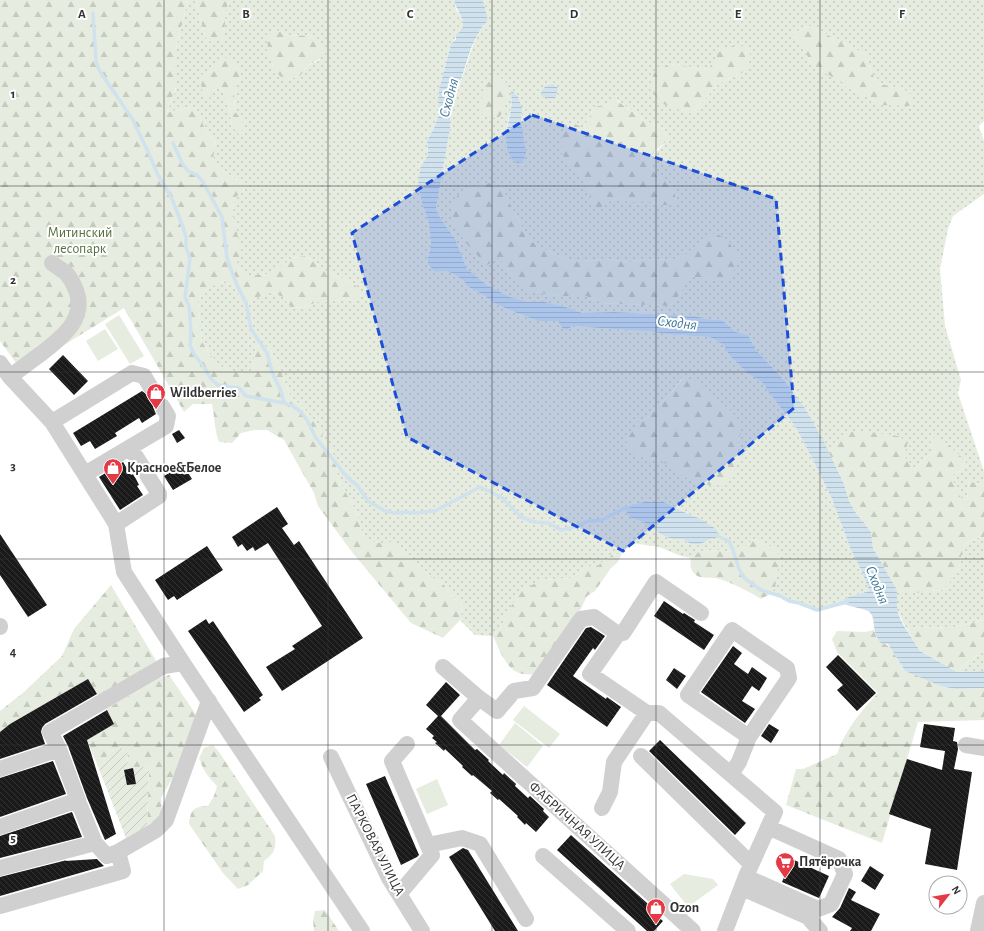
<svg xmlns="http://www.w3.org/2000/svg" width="984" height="931" font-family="'Alegreya Sans',sans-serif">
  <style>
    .grass { fill: url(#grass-dots); fill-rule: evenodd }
    .forest { fill: url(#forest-firs) }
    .park { fill: #e6ecdf }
    .garden { fill: url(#garden-furrows) }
    .water { fill: url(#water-rules) }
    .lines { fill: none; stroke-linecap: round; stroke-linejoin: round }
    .stream { stroke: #cfe2ee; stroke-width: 3.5 }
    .building { fill: url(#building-back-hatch) }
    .minor-tunnel { stroke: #d6d6d6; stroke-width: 16; stroke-dasharray: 16 8; stroke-linecap: butt }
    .minor { stroke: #d0d0d0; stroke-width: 16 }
    .marked { fill: #1d4ed8; fill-opacity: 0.2; stroke: #1d4ed8; stroke-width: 3; stroke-dasharray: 8 5; stroke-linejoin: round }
    .grid { fill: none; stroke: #333; stroke-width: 1; stroke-opacity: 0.55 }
    .labels { text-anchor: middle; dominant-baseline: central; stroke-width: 4; stroke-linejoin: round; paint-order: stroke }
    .park-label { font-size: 14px; fill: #56703f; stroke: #fff }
    .poi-label { font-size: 14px; font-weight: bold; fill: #333; stroke: #fff; text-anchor: start }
    .street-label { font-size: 14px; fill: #333; stroke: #fff }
    .water-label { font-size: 15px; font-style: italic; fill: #3f7597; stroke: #fff }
    .grid-label { font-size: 13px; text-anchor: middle; font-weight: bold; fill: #333; stroke: #fff; stroke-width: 4; stroke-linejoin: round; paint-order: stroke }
  </style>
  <defs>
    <pattern id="grass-dots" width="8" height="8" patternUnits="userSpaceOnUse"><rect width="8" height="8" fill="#e6ecdf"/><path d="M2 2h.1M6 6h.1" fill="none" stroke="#c6cbc0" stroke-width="1.8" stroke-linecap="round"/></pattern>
    <pattern id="forest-firs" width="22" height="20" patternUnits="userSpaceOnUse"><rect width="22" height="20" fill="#e6ecdf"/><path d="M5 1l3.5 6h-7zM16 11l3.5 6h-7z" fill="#c6cbc0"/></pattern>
    <pattern id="garden-furrows" width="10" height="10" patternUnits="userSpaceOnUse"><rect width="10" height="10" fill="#e6ecdf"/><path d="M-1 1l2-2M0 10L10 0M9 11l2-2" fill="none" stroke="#c6cbc0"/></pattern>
    <pattern id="water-rules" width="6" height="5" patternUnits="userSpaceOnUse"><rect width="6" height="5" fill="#cfe2ee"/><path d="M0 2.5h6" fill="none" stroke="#b2c2cd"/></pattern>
    <pattern id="building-back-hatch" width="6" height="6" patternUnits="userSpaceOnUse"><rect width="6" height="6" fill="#1a1a1a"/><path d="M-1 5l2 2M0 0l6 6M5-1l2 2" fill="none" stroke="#333"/></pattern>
  </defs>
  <rect width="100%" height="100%" fill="#fff"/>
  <path class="grass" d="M188,0H195L207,42L228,3V0H454L456,9L462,18L463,24L462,31L457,35L450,47L439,89L438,101L440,111L434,128L428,137L427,144L428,155L420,168L418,185L422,203L428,220L430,231L431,246L428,257V264L433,270L436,272L445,271L452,273L464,281L467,286L474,290L482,294L492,302L508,310L538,321H558L563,329L566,330L573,326L654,332L674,335L710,337L724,345L729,355L747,373L763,383L770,394L795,426L814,462L832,499L851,550L861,570L869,590C861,595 852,596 844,599V602L835,606L817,610L799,603L789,601L780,596L770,594L775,588L774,548L764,544L755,539L740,550L730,552L720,550L700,551L691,558L681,556L659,547L632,543L622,553L612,555L597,566L587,567L571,578L543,580L518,594L500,629L493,636L475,635L460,620L463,606L452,596L444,585L433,578L413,561L403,550L392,543H378L365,539L360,526L357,512L338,479L336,465L332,451L324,440L319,428L302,406L291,398L281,371L269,347L256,345L253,370L241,374L219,365L210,354L202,342L198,300L207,289L219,282L232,284L239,296L270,292L283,297L291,307L304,308L316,302H330L342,298L355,301L353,283L328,272L305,256L292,258L272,274L259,275H245L236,265L233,211L235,198L245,189L236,179L213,165L214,151L216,142L207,133L195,107L167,112L176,88V48ZM275,30L288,35L315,36L320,60L308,65L300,76L287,79L280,75L272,65ZM212,71L241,75L234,92L235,112L242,119L232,127L229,107L222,88L213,90L202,75ZM683,377L708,391L717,401L729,409L741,433L737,446L739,461L696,484L662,461L649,459L626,441L638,422L650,416L657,406L668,397ZM644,502H664L690,515L699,518L710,539L701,544H691L682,539H672L662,535L645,523L629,517L634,504Z
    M483,0H984V121L979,126L984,141V194L953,216L948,229L940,269L945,326L961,380L958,393L984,471V486L969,481L967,500L960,498L951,476L961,470L966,461L955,452L928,436L936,452L923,459L916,470L904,456L877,434L864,431L837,442L829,453L805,408L784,380L756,350L748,335L736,332L722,320L706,319L695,316L614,312L582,313L569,308L545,302H528L510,297L487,285L467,269L455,239L439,216L436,208L450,129V114L472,48L480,30L488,20ZM810,26L865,54L876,83L904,89L883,105L849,88L813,65L793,33ZM670,64L708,70L746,71L718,84L692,114ZM511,91L522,108L521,122L522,134L511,158L506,146L507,126L511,108ZM617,100L644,120L665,130L667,141L650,158C651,162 651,167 653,170C664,187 676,177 676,205H664L652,202H629L618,199L607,202L591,203L589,191L578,171L583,128L589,118L594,107L605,105ZM502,188L527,237L537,246L564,258L578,262L604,259L631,262L644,259L671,260L684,256L704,239L728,240L740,261L716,281L690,276L676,300L670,306L602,303L586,296H560L533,292L512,279L507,268L498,257Z
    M984,537V620L951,628L920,627L907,630L897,610V590L915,592L943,590L958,572L961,557L965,544L977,538Z
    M984,651V671L957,672L970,660Z"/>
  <path class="forest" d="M0,0H188L176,48V87L167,112L195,107L207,133L216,142L214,151L213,165L236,179L245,189L235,198L233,211L235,225L242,253L236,265L245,275H259L272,273L292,258L305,256L328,272L353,283L363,294L355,301L342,298L330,302H316L304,308L291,307L283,297L270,292L246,303L239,296L232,284L219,282L207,289L198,300L202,342L210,354L219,365L241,374L253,370L256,345L269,347L281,371L291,398L302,406L311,416L319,428L324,440L332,451L336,465L338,479L357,512L360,526L365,539L378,543L392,542L403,550L413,561L433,578L444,585L452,596L463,606L460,620L443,638L411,623L352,552L318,506L314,493L284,440L267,430H254L241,433L232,443L219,442C214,428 215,418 212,404H193L184,412L124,308L22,371L0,341Z
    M195,0H228L223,39L207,42Z
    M810,26L865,54L876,83L904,89L913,96L910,106L883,105L849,88L813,65L793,33Z
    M275,30L288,35L315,36L324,46L320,59L308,65L300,76C296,77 290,79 287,79C272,77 268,51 267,40Z
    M738,45L751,49L746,71L718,84L692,114L663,104L649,88L654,73L670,64L708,70L721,49Z
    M224,57L232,60L240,66L241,75L234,93L235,112L242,119L244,128L239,135L232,127L229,107L222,88L213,90L211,98L203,94L201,84L202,75L212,71Z
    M495,76L503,79L509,86C507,99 506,109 498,119L481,114C481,97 481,87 495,76Z
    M616,100L644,120L665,130L667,141L657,149L650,158C651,162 651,167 653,170C664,187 676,177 676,205H664L652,202H629L618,199L607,202L599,211L591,203L589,191L578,171L569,164L562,154L561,142L564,131L573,123L583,128L589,118L594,107L605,105Z
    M488,183L502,188L527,237L537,246L564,258L578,262L604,259L631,262L644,259L671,260L684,256L704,239L715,233L728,240L740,261L729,278L716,281L690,276L676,300L670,306L602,303L586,296H560L533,292L521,288L512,279L507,268L498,258L487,265C475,253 451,230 451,212C450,206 457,195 462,191C466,187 482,184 488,183Z
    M684,377L697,382L708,391L717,401L729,409L738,419L741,433L737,446L739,461L733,473L723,483L710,485L696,484L662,461L649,459L635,456L626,441L638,422L650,416L657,406L668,397Z
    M864,431L898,436L908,442L904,456L916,470L923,459L936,452L927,435L945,442L966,461L961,470L951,476L961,498L967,500L969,481L984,486V537L977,538L965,544L961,557L958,572L949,584L943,590L915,593L897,590L873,548L871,532L856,513L849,501L844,484L829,453L837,442L849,432Z
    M755,539L764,544L774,548L780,556L775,588L770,594L761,599C753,593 724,579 715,578C709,577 701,579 696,575C690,571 690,564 691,558L700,551L720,550L730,552L740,550Z
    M622,553L618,562L611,568L595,591L587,596L575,621L535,675C530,674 524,675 519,673C505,668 499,648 493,636L500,629L513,603L518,594L525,588L543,580L571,578L587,567L597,566L612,555Z
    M111,585L158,664L99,697L88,680L10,724L0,732V711L24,692L62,656L74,629Z
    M984,620V651L970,660L957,672L920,651L907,630L920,627L951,628Z
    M874,630L877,639L890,647L905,671L956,689L984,688V720L918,722L882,843L786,805L796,769H803L837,754C845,730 861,711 878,693L837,652L832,639L837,631L865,632Z
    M169,675L197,716L176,772L161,798L162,818L147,826L149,766L128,768L127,748L110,751L99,769L87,740L114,724L106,709L160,678Z
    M213,745L219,752L275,836C276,849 275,853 264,861L263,871L248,885L238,889L223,873L189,824C191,809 193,807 208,806L214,796L217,786C208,777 203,770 199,758L204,748Z
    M325,910L339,931H314L313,921L315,911Z"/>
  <path class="park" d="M119,315L144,356L130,364L105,324Z
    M105,329L118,349L98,361L86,341Z
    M524,706L560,734L549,748L513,720Z
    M515,723L543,746L527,767L499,745Z
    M437,779L448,805L427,814L416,789Z
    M684,874L713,879L718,885L688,907L670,884Z"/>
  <path class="garden" d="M127,747L128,768L149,766L147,826L126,838L99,769L110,751Z"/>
  <path class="water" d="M454,0H483L488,20L480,30L471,48L450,114V129L436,208L439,216L455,239L467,269L487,285L510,297L528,302H545L569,308L582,313L614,312L695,316L706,319L722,320L736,332L748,335L756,350L784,380L805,408L824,442L844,484L849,501L856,513L871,532L873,548L897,590V610L900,618L904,626L920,651L957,672L984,671V688L956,689L941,686L905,671L890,647L888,644L881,643C878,640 876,637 875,632C873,625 875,615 868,611C861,608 853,607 846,605L844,602V599C852,595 861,595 869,590L861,570L851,550L832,499L814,462L795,426L770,394L763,383L747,373L729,355L724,345L710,337L674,335L654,332L573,326L566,330L563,329L558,321H538L509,310L492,302L482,294L474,290L467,286L464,281L452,273L445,271L436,272L433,270L428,264V257L431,246L430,231L428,220L422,203L418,185L420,168L428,155L427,140L434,128L440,111L438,101L439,89L451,44L456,39V35C472,23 456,13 454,0Z
    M552,84L558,88L555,99L542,97L541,91L546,86Z
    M511,90L518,97L522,108L521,122L526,153L523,162L517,163C499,150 508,127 511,109C512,103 511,96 511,90Z
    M644,502H664L690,515L699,518L716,529L719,537L710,539L701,544H691L682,539H672L662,535L645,523L629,517L625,508L634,504Z"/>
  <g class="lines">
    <path class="stream" d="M93,13L96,61L99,70L133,120L150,156L157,173L172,199L183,227L186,237V247L190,259L185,297L189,306L190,316L191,336L190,345L194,354L206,370L210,378L218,385L239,388L246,396L284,403
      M173,143L182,163L188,171L197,175L203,182L222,217L227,258L230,267L237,285L246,303L251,329L267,353L272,372L281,391L284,403L293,406L301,412L307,420L316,438L343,472L349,479L357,485L368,501L385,511L395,513L405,512L416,513L435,511L480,487L501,497L521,517L535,522L549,523L561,530L575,527L588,521L602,520L625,508L629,509
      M715,535L729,541L733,550L739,569L744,578L761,590L780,596L789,601L799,603L817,610L847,602"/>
  </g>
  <path class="building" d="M63,355L88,381L74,395L49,369Z
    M159,388L165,397L157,398L154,402L153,407L156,414L142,423L139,418L115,433L117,436L95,449L90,441L81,446L73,433L142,391L146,394L151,395L155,394Z
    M179,430L185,438L177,443L172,434Z
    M123,462L131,475L133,474L136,479L139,485L137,486L143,495L120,510L99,477Z
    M183,465L192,479L173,490L164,476Z
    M277,507L288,524L282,528L294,545L299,541L363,638L282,691L266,667L295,649L292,646L322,626L268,543L255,551L253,547L247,551L242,544L238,547L232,537Z
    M0,534L47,605L28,617L0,575Z
    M207,546L223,570L177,600L174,596L168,600L155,580Z
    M664,601L683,614L684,613L695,620L694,622L714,635L704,650L654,616Z
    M206,619L209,624L213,621L263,695L259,698L261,700L244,712L188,631Z
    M591,627L605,636L595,650L593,648L573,676L606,699L607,697L621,707L607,727L547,685L586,628Z
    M733,646L742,653L734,664L748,674L752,667L767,678L759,691L752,686L742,701L755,709L745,723L701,692Z
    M838,655L876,693L857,711L837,690L843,685L826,667Z
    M674,668L686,676L677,689L666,680Z
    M88,679L97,694L45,724L42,728L41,732L45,744L0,759V732L10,724Z
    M446,682L460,695L441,716L475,750L477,749L489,760L488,761L503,775L504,773L516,784L515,786L528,798L530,796L544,809L543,811L549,817L536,832L526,823L525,825L517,817L518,816L499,799L498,800L490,793L492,791L473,775L472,776L462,767L463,766L445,749L444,751L435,743L437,742L432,738L434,736L426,729L438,716L426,705Z
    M107,710L114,724L87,740L116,834L105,840L87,798L68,746L63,736Z
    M769,724L779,730L771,743L761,736Z
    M924,724L955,728L953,741L957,742L958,749L954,769L972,772L957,870L925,864L931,829L889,814L907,759L942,770L945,751L920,747Z
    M660,740L746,823L735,835L649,751Z
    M53,761L66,794L0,817V778Z
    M133,768L136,784L127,785L124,770Z
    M385,776L419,855L417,857L401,865L366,784Z
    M72,812L82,837L0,858V836Z
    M571,835L657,912L655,914L663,921L654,931H647L557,850Z
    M463,848L468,850L518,931H495L449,857Z
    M97,859L104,866L0,896V877L67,860L65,861Z
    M792,859L829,876L819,898L782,882Z
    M870,866L884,875L875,890L861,881Z
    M849,888L856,892L851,900L880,914L871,931H850L852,928L832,917L840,908Z"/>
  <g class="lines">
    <path class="minor-tunnel" d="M150,386L162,406"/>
    <path class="minor" d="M0,363L10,377L52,422L116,524L159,496V494L130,447
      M10,377C20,369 31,361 42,353C62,337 87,319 76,290C74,285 71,279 67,274C63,270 57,267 52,263
      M52,422L132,373L144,376L150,386
      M85,474L166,426L168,416L162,406
      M116,524L124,572L183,663L362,931
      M0,627V626
      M618,634L623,633L627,627L656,582L701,613
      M443,667L479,698L460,720L693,931
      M479,698L497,711L514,691L533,688L581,619L594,617L618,634L590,674L647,713
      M966,745L984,748
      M59,749L50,732L164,666L183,663
      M641,756L751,864
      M331,757L389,878L422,931
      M0,769L59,749L78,800L0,827
      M731,774L739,762L749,737L789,678L787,668L732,630L688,695L749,737
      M602,808L610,792L614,762L647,713H659L775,812L747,874L725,931
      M95,843L107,856L118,852
      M428,845L462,838L480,844L526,919
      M543,856L628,931
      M0,868L95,843L78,801
      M746,877L818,909L831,904L845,874L839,859L768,827
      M742,888L808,917L820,931
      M399,894L432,855L392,761L407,744
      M0,906L123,871L118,852L156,830L166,820L209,701
      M978,931L984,903"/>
  </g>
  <path class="marked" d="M532,115L776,199L794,408L623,551L407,437L352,233Z"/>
  <path class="grid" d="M164,0V931M328,0V931M492,0V931M656,0V931M820,0V931M0,186H984M0,372H984M0,559H984M0,745H984"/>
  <defs>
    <g id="shop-pin" transform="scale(1)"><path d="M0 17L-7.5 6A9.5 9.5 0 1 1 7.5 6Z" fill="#e63946" stroke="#fff"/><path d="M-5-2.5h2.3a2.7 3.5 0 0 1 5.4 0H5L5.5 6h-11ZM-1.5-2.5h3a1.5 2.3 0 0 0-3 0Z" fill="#fff"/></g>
    <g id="supermarket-pin" transform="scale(1)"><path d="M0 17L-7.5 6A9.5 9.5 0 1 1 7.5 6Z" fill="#e63946" stroke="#fff"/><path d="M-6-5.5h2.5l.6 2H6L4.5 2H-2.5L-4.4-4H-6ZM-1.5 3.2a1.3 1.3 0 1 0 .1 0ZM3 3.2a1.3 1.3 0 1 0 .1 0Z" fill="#fff"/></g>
  </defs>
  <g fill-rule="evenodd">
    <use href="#shop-pin" x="156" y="393"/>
    <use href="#shop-pin" x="113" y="468"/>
    <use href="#supermarket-pin" x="785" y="862"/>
    <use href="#shop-pin" x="656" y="908"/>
  </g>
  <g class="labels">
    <g class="park-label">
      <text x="80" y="233">Митинский<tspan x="80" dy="16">лесопарк</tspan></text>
    </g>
    <g class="poi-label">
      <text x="170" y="393">Wildberries</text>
      <text x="127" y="468">Красное&amp;Белое</text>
      <text x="799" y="862">Пятёрочка</text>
      <text x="670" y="908">Ozon</text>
    </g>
    <g class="street-label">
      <text transform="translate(577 826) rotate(42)">ФАБРИЧНАЯ УЛИЦА</text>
      <text transform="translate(375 845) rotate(63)">ПАРКОВАЯ УЛИЦА</text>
    </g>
    <g class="water-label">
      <text transform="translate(449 98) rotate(-75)">Сходня</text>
      <text transform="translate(677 323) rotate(7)">Сходня</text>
      <text transform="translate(877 585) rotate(68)">Сходня</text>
    </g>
  </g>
  <g class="grid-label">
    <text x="82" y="18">A</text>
    <text x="246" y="18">B</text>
    <text x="410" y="18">C</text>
    <text x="574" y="18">D</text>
    <text x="738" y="18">E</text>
    <text x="902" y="18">F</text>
    <text x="13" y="98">1</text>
    <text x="13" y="284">2</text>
    <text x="13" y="470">3</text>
    <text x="13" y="656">4</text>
    <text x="13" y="842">5</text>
  </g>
  <g transform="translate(948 895) rotate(59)"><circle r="19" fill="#ffffff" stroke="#adadad"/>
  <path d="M0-3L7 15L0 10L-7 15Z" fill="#e63946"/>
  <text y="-6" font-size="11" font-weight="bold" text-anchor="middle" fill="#333333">N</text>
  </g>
</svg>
